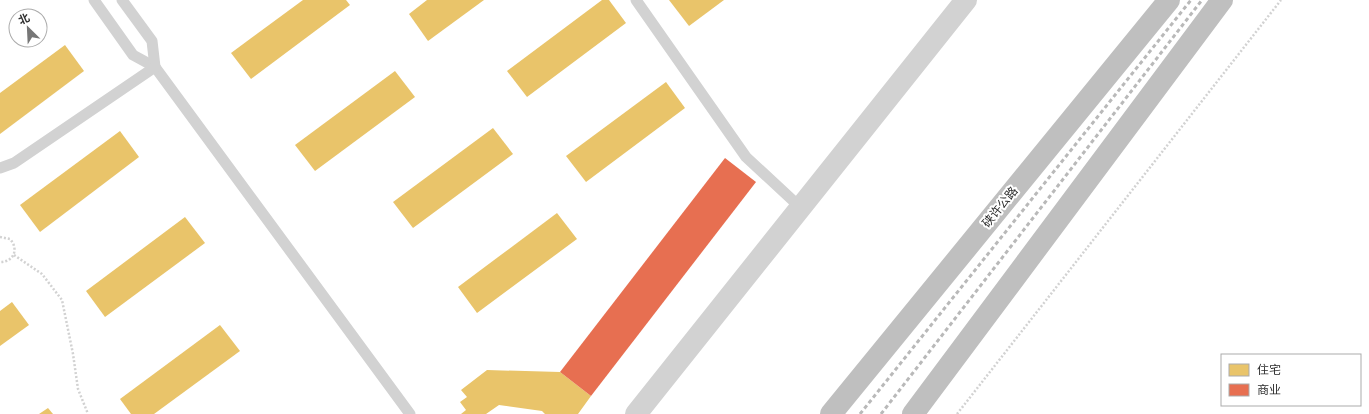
<svg xmlns="http://www.w3.org/2000/svg" width="1369" height="414" viewBox="0 0 1369 414" font-family="'Archivo Narrow','Noto Sans SC',sans-serif">
<style>
.homes{fill:#e9c46a}
.shops{fill:#e76f51}
.lines{fill:none;stroke-linecap:round;stroke-linejoin:round}
.path{stroke:#d2d2d2;stroke-width:2.5;stroke-dasharray:2 2;stroke-linecap:butt}
.lane{stroke:#d2d2d2;stroke-width:11}
.street{stroke:#d2d2d2;stroke-width:22}
.highway{stroke:#bfbfbf;stroke-width:22}
.rail{stroke:#b9b9b9;stroke-width:3;stroke-dasharray:4 3;stroke-linecap:butt}
.labels{text-anchor:middle;stroke-width:4;stroke-linejoin:round;paint-order:stroke}
.street-label{font-size:12px;fill:#2d2d2d;stroke:#fff}
</style>
<rect width="100%" height="100%" fill="#fff"/>
<g class="homes">
<polygon points="303,0 346,0 350,5 251,79 231,53"/>
<polygon points="427,0 484,0 428,41 409,14"/>
<polygon points="602,0 609,0 626,23 527,97 507,71"/>
<polygon points="669,0 724,0 689,26"/>
<polygon points="65,45 84,71 0,134 0,93"/>
<polygon points="395,71 415,97 315,171 295,145"/>
<polygon points="666,82 685,108 586,182 566,156"/>
<polygon points="493,128 513,154 413,228 393,202"/>
<polygon points="120,131 139,157 40,232 20,205"/>
<polygon points="557,213 577,239 477,313 458,287"/>
<polygon points="185,217 205,243 105,317 86,291"/>
<polygon points="12,302 29,325 0,346 0,311"/>
<polygon points="220,325 240,351 154,414 131,414 120,399"/>
<polygon points="487,370 560,372 591,396 578,414 545,414 542,411 499,405 486,414 461,414 466,410 460,402 467,397 461,390"/>
<polygon points="48,408 53,414 39,414"/>
</g>
<polygon class="shops" points="725,158 756,182 591,396 560,372"/>
<g class="lines">
<g class="path">
<path d="M 0,237 L 10,239 C 19,249 14,262 0,262"/>
<polyline points="14,255 42,274 62,300 73,354 78,389 88,414"/>
<polyline points="957,414 1281,0"/>
</g>
<g class="lane">
<polyline points="94,0 133,55 155,67 410,414"/>
<polyline points="122,0 152,41 155,67"/>
<polyline points="636,0 746,157 801,208"/>
<polyline points="0,168 14,163 155,67"/>
</g>
<polyline class="street" points="636,414 966,0"/>
<g class="highway">
<polyline points="831,414 1169,0"/>
<polyline points="913,414 1222,0"/>
</g>
<g class="rail">
<polyline points="860,414 1191,0"/>
<polyline points="881,414 1202,0"/>
</g>
</g>
<g class="labels">
<g class="street-label">
<text transform="translate(1000 207) rotate(-51)" y="4">硖许公路</text>
</g>
</g>
<rect x="1221" y="354" width="140" height="52" fill="#ffffff" stroke="#ababab"/>
<rect x="1229" y="364" width="20" height="12" fill="#e9c46a" stroke="#ababab"/>
<text x="1257" y="374" font-size="12" fill="#2d2d2d">住宅</text>
<rect x="1229" y="384" width="20" height="12" fill="#e76f51" stroke="#ababab"/>
<text x="1257" y="394" font-size="12" fill="#2d2d2d">商业</text>
<g transform="translate(28 28) rotate(336)"><circle r="19" fill="#ffffff" stroke="#ababab"/>
<path d="M0-3L7 15L0 10L-7 15Z" fill="#767676"/>
<text y="-6" font-size="11" font-weight="bold" text-anchor="middle" fill="#2d2d2d">北</text>
</g>
</svg>
